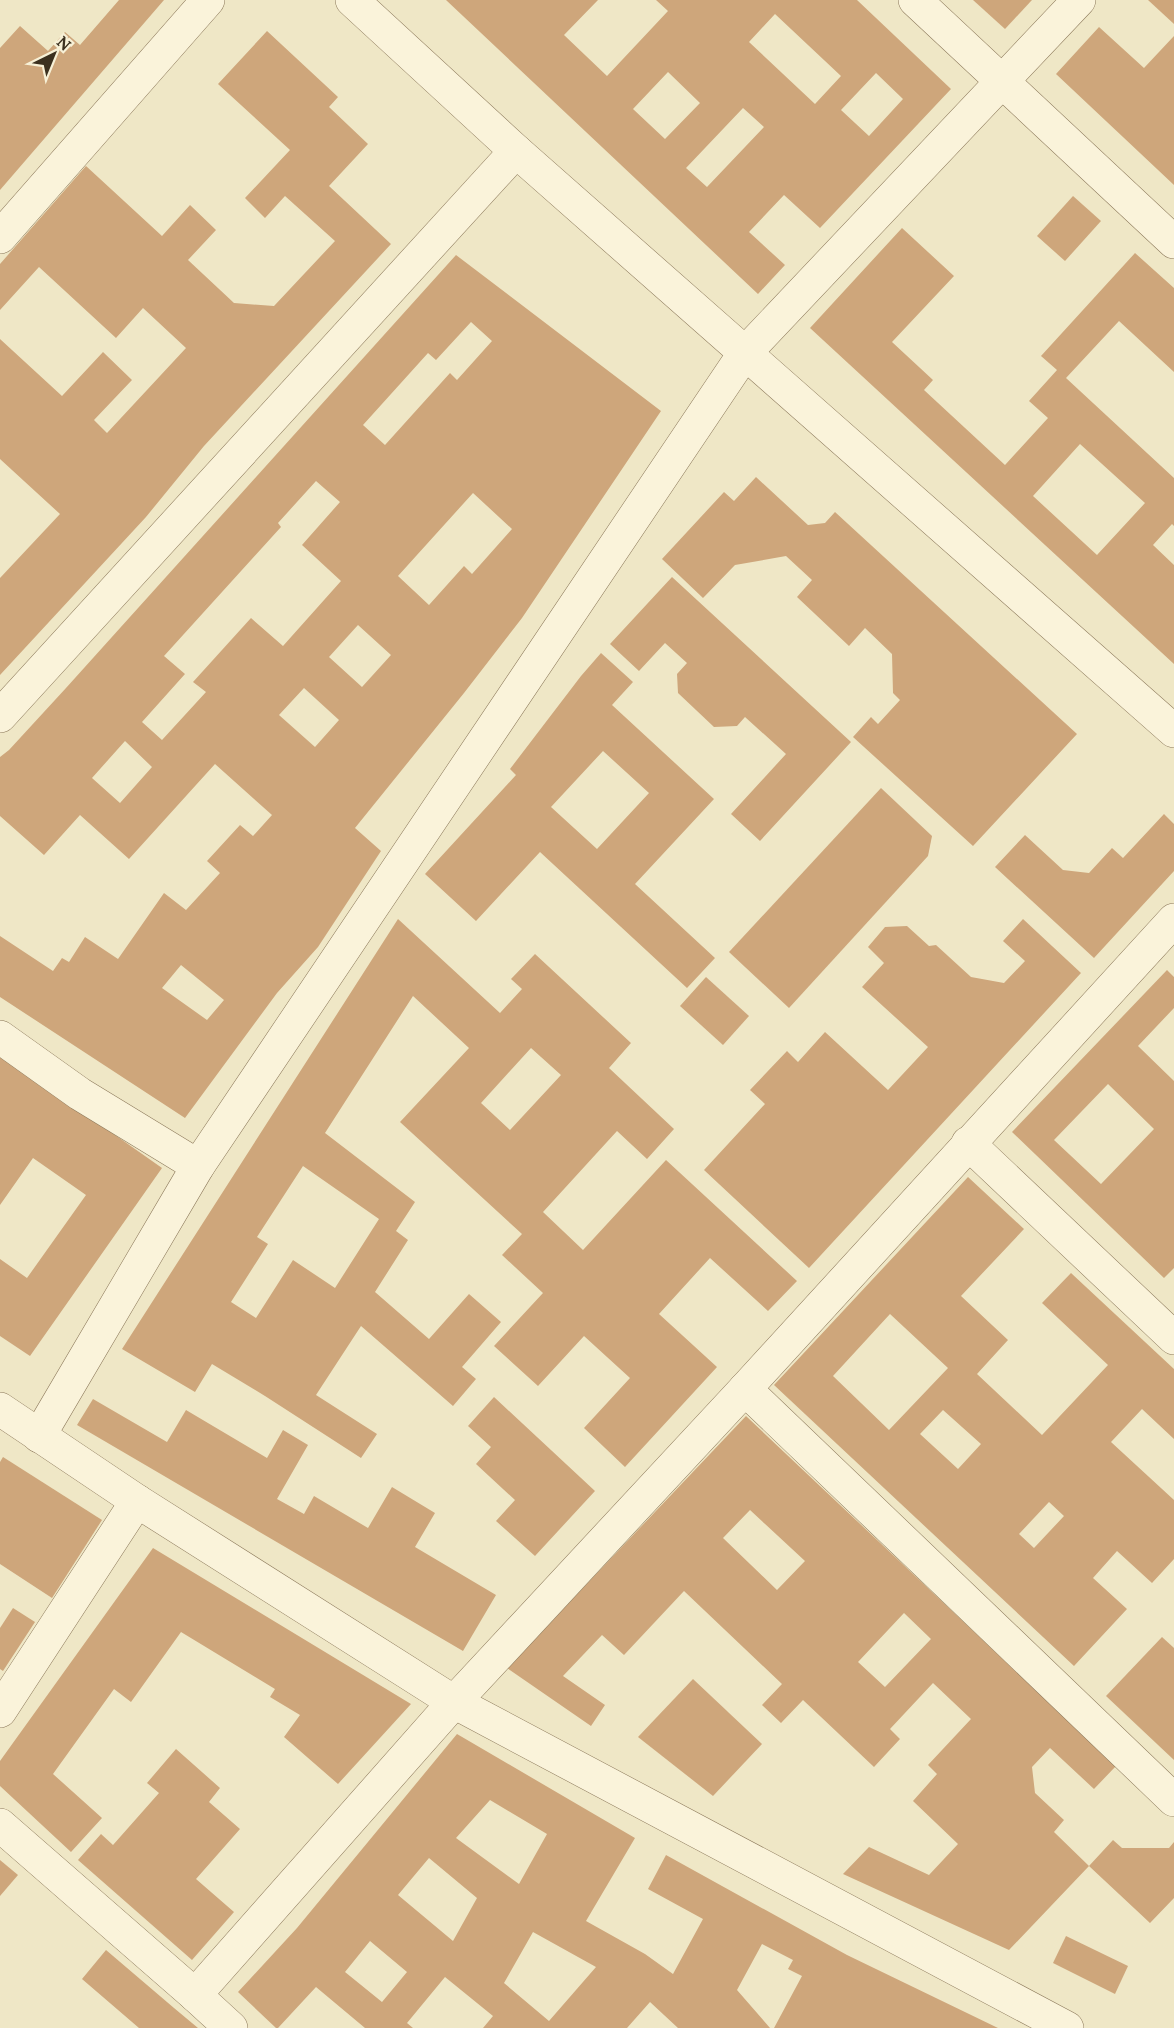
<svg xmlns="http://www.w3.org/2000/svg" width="1174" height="2028" viewBox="0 0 1174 2028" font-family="Lora,serif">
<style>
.building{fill:#cea67b;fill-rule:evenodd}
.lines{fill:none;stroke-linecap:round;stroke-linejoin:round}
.street-casing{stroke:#8c795b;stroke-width:34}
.street{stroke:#faf3da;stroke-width:33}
</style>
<rect width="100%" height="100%" fill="#efe7c6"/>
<g class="building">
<polygon points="119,0 164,0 0,190 0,48 20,26 48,51 65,32 80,45"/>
<path d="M 446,0 L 598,0 L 564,35 L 607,76 L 668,11 L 656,0 L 857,0 L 951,89 L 820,228 L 784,195 L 749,232 L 785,265 L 758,294 ZM 775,14 L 841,76 L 815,104 L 749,42 ZM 668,72 L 700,103 L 665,139 L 633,109 ZM 876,73 L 903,99 L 869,136 L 841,110 ZM 743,108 L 764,127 L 707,187 L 686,168 Z"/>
<polygon points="973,0 1032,0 1005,29"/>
<polygon points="1148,0 1174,0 1174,24"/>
<polygon points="1099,27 1144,68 1174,36 1174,185 1056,74"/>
<polygon points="267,31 338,97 329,107 368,144 329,186 391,244 204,446 146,517 0,675 0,578 60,514 0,459 0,339 62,396 103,352 132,380 94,420 107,433 186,348 143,308 116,338 39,267 0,310 0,264 86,166 162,236 190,205 216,230 188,260 234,303 274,306 335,241 285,196 265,218 245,198 290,150 218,84"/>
<polygon points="1073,196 1101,221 1065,261 1037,236"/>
<path d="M 902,228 L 954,276 L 892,342 L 933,380 L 924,390 L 1005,465 L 1048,418 L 1029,401 L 1057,370 L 1041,356 L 1135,253 L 1174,288 L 1174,372 L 1119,321 L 1066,378 L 1174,478 L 1174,526 L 1172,524 L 1153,545 L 1174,565 L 1174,664 L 810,328 ZM 1080,444 L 1145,503 L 1097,555 L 1033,496 Z"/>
<path d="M 456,255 L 661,411 L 522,618 L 464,693 L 355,828 L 381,851 L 318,947 L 277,993 L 185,1118 L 0,997 L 0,936 L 53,971 L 62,958 L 69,962 L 85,937 L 118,959 L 164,893 L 186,910 L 220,873 L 207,861 L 240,825 L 253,836 L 272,815 L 215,764 L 129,859 L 80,815 L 44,855 L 0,816 L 0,757 L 9,750 L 66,688 ZM 471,322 L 492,341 L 457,380 L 450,373 L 385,445 L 363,425 L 428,353 L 436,360 ZM 316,481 L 340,502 L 302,545 L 341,581 L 283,646 L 251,618 L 193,682 L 206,692 L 162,740 L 142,722 L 185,674 L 164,656 L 281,527 L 278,523 ZM 473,493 L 512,529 L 472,574 L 464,566 L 429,605 L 398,576 ZM 358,625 L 391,655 L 362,687 L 329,657 ZM 304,688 L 339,720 L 315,747 L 279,715 ZM 125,741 L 152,767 L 120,803 L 92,778 ZM 181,965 L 224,1000 L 207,1020 L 162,988 Z"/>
<polygon points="756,477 808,525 825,523 835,512 1077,734 973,846 853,737 871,717 878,724 900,700 893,693 892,654 865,628 849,646 797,597 812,580 786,556 735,565 703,598 662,559 724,492 734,501"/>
<polygon points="672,577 851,742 760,841 731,814 786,754 745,717 737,726 714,727 678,693 677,674 687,663 665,643 639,671 610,644"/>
<path d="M 601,653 L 633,682 L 612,705 L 714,799 L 635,884 L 715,958 L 687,988 L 540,852 L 476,921 L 425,874 L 516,775 L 510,769 L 581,676 ZM 603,751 L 649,793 L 597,849 L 551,807 Z"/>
<polygon points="881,788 932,836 928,856 789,1008 729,952"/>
<polygon points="1164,814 1174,824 1174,871 1094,958 995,867 1025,835 1063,870 1089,873 1112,848 1123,858"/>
<path d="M 398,919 L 500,1013 L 522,989 L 511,979 L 535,954 L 631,1043 L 609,1068 L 674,1129 L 647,1159 L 617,1131 L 543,1212 L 583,1250 L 666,1160 L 797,1281 L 768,1311 L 710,1258 L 659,1314 L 717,1367 L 625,1467 L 584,1428 L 630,1378 L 584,1336 L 538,1386 L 494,1346 L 543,1293 L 502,1255 L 522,1234 L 400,1122 L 469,1048 L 413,996 L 325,1133 L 415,1202 L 396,1231 L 408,1240 L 375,1292 L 429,1339 L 469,1294 L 501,1322 L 462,1367 L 476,1379 L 453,1406 L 361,1326 L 316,1395 L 377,1434 L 361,1458 L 265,1396 L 212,1364 L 195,1392 L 122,1349 ZM 531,1048 L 561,1075 L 510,1130 L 481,1103 ZM 303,1166 L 379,1219 L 335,1288 L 293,1260 L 256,1318 L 231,1302 L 268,1244 L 257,1237 Z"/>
<polygon points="1023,919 1081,973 809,1268 704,1170 765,1104 750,1090 787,1051 798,1062 825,1032 888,1090 928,1047 862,987 884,963 868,947 885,927 907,926 929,946 936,945 971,977 1004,983 1025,961 1003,941"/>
<path d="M 1167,970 L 1174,977 L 1174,1008 L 1138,1046 L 1174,1081 L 1174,1268 L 1164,1278 L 1012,1132 ZM 1108,1084 L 1154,1129 L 1101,1184 L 1054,1140 Z"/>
<polygon points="706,977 749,1016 723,1045 680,1006"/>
<polygon points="0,1054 162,1168 30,1356 0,1336 0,1259 27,1278 86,1195 33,1158 0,1205"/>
<path d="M 968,1177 L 1024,1229 L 961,1296 L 1008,1340 L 977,1374 L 1042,1435 L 1108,1365 L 1042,1303 L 1071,1273 L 1174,1369 L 1174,1439 L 1142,1409 L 1111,1442 L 1174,1500 L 1174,1559 L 1152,1583 L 1117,1551 L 1093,1578 L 1127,1609 L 1074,1666 L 774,1385 ZM 890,1314 L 948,1368 L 889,1430 L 833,1376 ZM 943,1410 L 981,1444 L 958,1469 L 920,1434 ZM 1049,1502 L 1064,1516 L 1034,1548 L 1019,1534 Z"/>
<polygon points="494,1397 595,1491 535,1556 496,1521 515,1500 476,1464 491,1447 468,1426"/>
<polygon points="93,1399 167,1442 186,1410 267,1458 283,1430 308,1445 277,1499 304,1514 314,1496 368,1528 392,1487 435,1513 415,1547 496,1595 463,1651 77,1425"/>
<path d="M 746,1416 L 1116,1766 L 1094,1789 L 1050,1748 L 1032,1767 L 1035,1793 L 1064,1820 L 1054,1832 L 1089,1866 L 1009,1950 L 843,1874 L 869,1847 L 929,1875 L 958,1844 L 913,1801 L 937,1774 L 928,1765 L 971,1719 L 933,1683 L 890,1729 L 900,1739 L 874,1767 L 803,1700 L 781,1723 L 762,1705 L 782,1684 L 684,1591 L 624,1655 L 602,1635 L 563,1676 L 605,1705 L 591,1726 L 507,1668 ZM 750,1510 L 805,1561 L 777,1590 L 723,1538 ZM 904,1613 L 931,1639 L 885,1687 L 858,1662 Z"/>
<polygon points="3,1457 102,1520 52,1598 0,1564 0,1462"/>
<polygon points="153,1548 411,1704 338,1784 284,1737 300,1715 270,1697 275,1689 181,1632 131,1702 114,1689 53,1774 102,1818 71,1852 0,1786 0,1761"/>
<polygon points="13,1608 35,1622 3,1671 0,1669 0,1628"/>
<polygon points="1162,1637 1174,1648 1174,1760 1106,1696"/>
<polygon points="693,1679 762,1744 713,1796 638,1737"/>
<path d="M 457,1734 L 635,1838 L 586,1921 L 645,1954 L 673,1974 L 703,1919 L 648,1889 L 666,1855 L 847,1955 L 998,2028 L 774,2028 L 802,1976 L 788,1969 L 793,1960 L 762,1944 L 737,1990 L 770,2028 L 678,2028 L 650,2002 L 627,2028 L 483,2028 L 493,2016 L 445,1977 L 407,2023 L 413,2028 L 365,2028 L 316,1987 L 278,2028 L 276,2028 L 238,1992 L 297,1928 ZM 490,1800 L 547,1834 L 519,1884 L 456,1838 ZM 429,1858 L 477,1898 L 453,1941 L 398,1895 ZM 533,1932 L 596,1967 L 549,2021 L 504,1983 ZM 370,1941 L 407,1972 L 382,2002 L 345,1972 Z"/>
<polygon points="176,1749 220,1788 209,1802 240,1829 196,1879 234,1912 192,1960 78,1860 101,1834 113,1845 159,1793 147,1783"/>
<polygon points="1113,1840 1122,1848 1169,1848 1174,1842 1174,1898 1150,1923 1089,1866"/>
<polygon points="0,1860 18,1875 0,1896"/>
<polygon points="1066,1936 1128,1966 1115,1994 1053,1963"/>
<polygon points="106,1950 174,2008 198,2028 139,2028 82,1979"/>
</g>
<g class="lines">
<g class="street-casing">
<g id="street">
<polyline points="352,0 516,151 1174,731"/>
<polyline points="915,0 1174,242"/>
<polyline points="0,237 208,0"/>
<polyline points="0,716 516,151"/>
<polyline points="0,1037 80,1094 198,1166"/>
<polyline points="968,1143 1174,1338"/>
<polyline points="745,1389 1174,1800"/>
<polyline points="0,1409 137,1501 454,1702 1067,2028"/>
<polyline points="39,1436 198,1166 744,354 1079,0"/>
<polyline points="0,1711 137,1501"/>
<polyline points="0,1825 195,1995"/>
<polyline points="231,2028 195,1995 454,1702 745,1389 1174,920"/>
</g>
</g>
<use href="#street" class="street"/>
</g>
<g transform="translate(54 54) rotate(43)" stroke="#f7f0d6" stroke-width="4.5" paint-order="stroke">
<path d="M0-4.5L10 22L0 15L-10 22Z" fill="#3b301f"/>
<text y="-9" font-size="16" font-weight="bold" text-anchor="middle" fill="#3b301f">N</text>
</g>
</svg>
